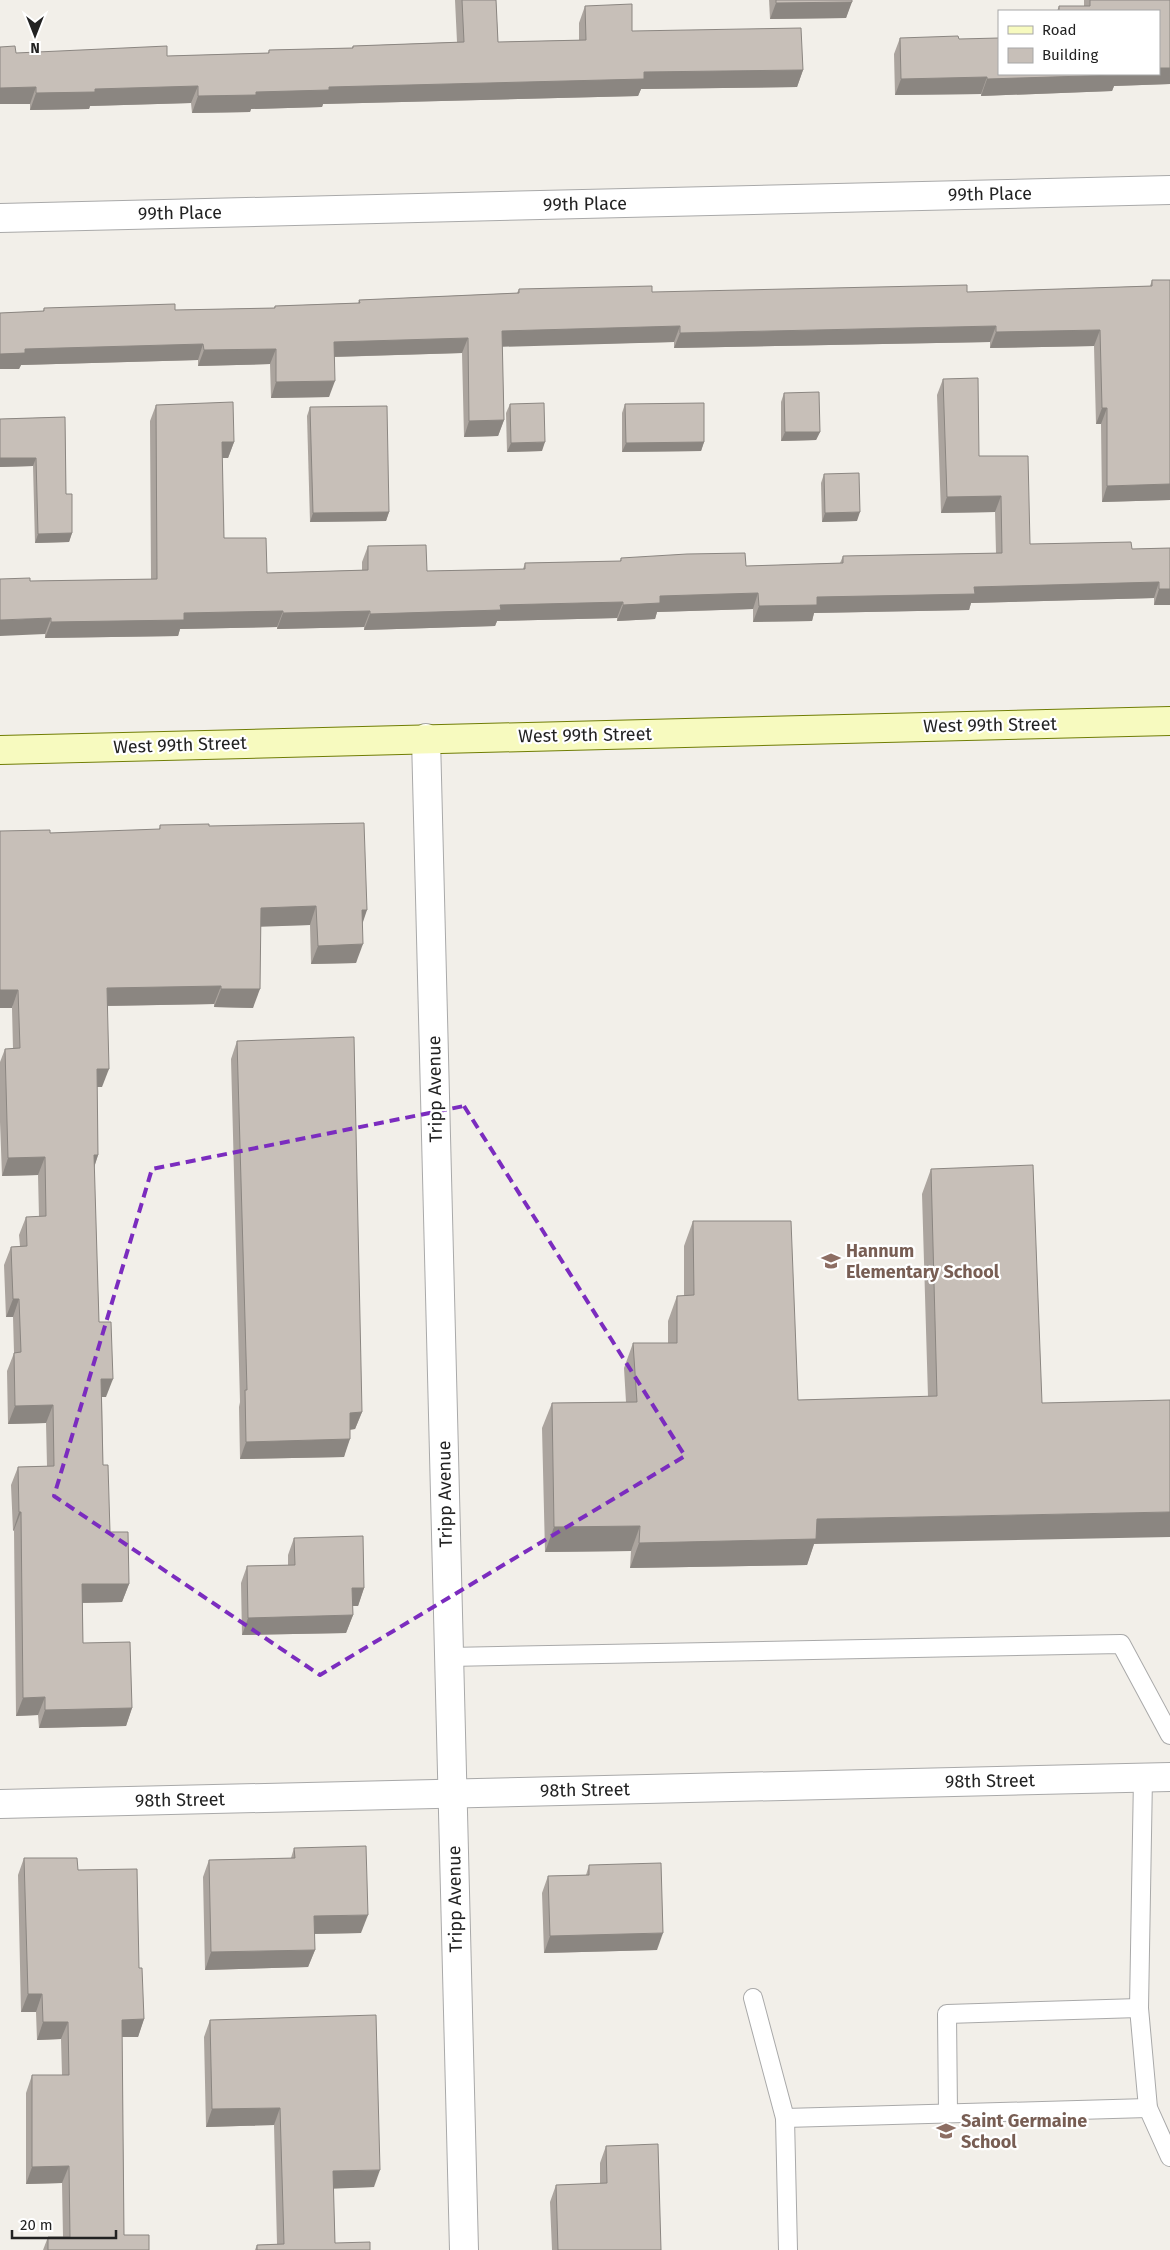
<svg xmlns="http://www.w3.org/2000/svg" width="1170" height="2250" viewBox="0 0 1170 2250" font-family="'Fira Sans',sans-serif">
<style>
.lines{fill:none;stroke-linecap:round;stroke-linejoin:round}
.lane-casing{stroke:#a9a9a9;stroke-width:20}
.street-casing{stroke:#a9a9a9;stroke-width:30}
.secondary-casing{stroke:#707d05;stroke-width:30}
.lane{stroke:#fff;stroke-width:18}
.street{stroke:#fff;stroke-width:28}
.secondary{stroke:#f7fabf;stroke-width:28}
.wall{fill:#aba49e}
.shaded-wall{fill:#8b8681}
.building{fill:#c7bfb8;stroke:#8b8681}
.marked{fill:none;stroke:#7b2cbf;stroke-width:4;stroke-dasharray:10 6;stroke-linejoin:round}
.labels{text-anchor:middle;stroke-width:4.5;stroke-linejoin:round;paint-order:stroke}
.street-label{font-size:18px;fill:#222;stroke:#fff}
.education-label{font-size:18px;font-weight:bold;fill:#785e54;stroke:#fff;text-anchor:start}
</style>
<rect width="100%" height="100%" fill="#f2efe9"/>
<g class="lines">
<g class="lane-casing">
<g id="lane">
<polyline points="449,1657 1121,1644 1170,1735"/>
<polyline points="1143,1777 1139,2008 1148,2108 1170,2157"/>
<polyline points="753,1998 785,2118 788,2250"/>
<polyline points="948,2113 947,2014 1139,2008"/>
<polyline points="785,2118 1148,2108"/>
</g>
</g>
<g class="street-casing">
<g id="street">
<polyline points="0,218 1170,190"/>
<polyline points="426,738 464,2250"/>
<polyline points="0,1804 1170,1777"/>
</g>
</g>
<g class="secondary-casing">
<polyline id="secondary" points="0,750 1170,721"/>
</g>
<use href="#lane" class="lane"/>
<use href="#street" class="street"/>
<use href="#secondary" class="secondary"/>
</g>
<g class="wall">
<polygon points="455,0 496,0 498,42 579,40 579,23 585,6 632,31 803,70 797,87 641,89 638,96 323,104 322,107 251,109 250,112 192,113 191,103 90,106 89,109 30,110 30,104 0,104 0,47 16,53 167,56 268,53 269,50 352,48 353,46 457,42"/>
<polygon points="769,0 852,0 846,18 770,19"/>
<polygon points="1084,0 1170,0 1170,84 1114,86 1112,91 981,96 981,94 895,95 894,54 900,38 959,39 999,74 1159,11 1057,11 1059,6 1084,6"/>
<polygon points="1152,280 1170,500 1102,502 1101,424 1096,424 1094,346 990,348 990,342 674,348 674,342 502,346 504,420 498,436 464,437 462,353 334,357 329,397 271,398 270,364 198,366 198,360 21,365 19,369 0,369 0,313 43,311 44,308 175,310 274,308 275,306 358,303 359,300 517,293 519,289 652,292 967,292 1150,286"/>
<polygon points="943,379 979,456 1030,544 1132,549 1170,548 1170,605 1154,605 1154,598 971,603 969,610 814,613 812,621 753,622 753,609 657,612 655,619 617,621 617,618 497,621 495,626 364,630 364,627 277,629 277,627 180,629 178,636 45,638 45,634 30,581 151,579 150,421 156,405 234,442 228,458 222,458 224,538 267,573 362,570 362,562 368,546 427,571 523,569 525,563 620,561 621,558 746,566 840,563 843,556 996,553 995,512 941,513 937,395"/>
<polygon points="784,393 820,432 816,440 781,441 781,402"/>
<polygon points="510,404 542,451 507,452 506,413"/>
<polygon points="625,404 704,442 701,451 622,452 622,413"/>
<polygon points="310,407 389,512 386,521 310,522 307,416"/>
<polygon points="65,417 66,494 72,533 69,542 35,543 33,466 0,467 0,419"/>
<polygon points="824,474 857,521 822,522 821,483"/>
<polygon points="160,825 209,826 362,924 356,963 311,964 310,925 261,926 253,1008 214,1007 214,1004 107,1006 102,1087 97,1087 98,1155 94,1167 99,1322 106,1397 102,1397 103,1465 110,1532 129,1584 122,1602 83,1603 83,1643 132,1708 126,1726 39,1728 38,1715 16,1716 14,1530 13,1531 11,1485 18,1467 47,1466 46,1423 8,1424 7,1371 14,1353 13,1317 6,1317 4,1265 11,1247 20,1246 19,1235 26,1217 39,1217 38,1175 2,1176 0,1122 0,1062 5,1049 13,1049 12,1008 50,833 159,830"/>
<polygon points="237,1041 362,1412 355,1429 350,1430 344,1457 240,1459 239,1407 240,1402 231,1059"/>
<polygon points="931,1169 1042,1403 814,1544 807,1565 630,1568 631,1551 545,1552 542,1428 552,1403 626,1402 624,1368 633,1343 668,1343 668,1321 677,1296 684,1296 684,1246 693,1221 798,1400 928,1397 922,1194"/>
<polygon points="294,1538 364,1588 358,1606 352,1606 353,1615 346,1633 242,1635 241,1583 247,1566 288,1565 288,1555"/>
<polygon points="294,1848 361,1933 314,1934 315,1950 308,1967 205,1970 203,1877 209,1860 291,1858"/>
<polygon points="24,1858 78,1870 139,1968 144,2019 138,2037 122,2037 124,2235 149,2250 43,2250 48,2237 63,2237 62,2183 26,2184 26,2093 32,2075 62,2075 61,2039 37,2040 36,2012 21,2012 18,1875"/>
<polygon points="589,1865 657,1950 544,1953 542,1893 548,1876 586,1875"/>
<polygon points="210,2020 374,2187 333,2188 335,2243 370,2250 255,2250 257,2245 277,2244 274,2125 206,2127 204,2037"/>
<polygon points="606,2146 661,2250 552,2250 550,2202 556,2185 600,2184 600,2163"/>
</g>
<g class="shaded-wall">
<polygon points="852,2 846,18 770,19 776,3"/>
<polygon points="1159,68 1170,68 1170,84 1114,86 1112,91 981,96 987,79 1116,74 1159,74"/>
<polygon points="803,70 797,87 641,89 638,96 323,104 322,107 251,109 250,112 192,113 198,96 256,92 329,87 644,72"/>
<polygon points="987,77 981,94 895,95 901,79"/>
<polygon points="198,86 191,103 90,106 89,109 30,110 36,93 95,89"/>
<polygon points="36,87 30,104 0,104 0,88"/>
<polygon points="680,326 674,342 496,347 502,331"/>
<polygon points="996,326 990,342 674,348 680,333"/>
<polygon points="1100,330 1094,346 990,348 996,332"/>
<polygon points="468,338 462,353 328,357 334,342"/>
<polygon points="203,344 198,360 21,365 19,369 0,369 0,354 25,349"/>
<polygon points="276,349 270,364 198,366 204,350"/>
<polygon points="335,381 329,397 271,398 276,382"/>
<polygon points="1102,408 1107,408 1101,424 1096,424"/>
<polygon points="504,420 498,436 464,437 469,421"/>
<polygon points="785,432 820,432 816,440 781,441"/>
<polygon points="222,442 234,442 228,458 216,458"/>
<polygon points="545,442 542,451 507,452 511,443"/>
<polygon points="704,442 701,451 622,452 626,443"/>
<polygon points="0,458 36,458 33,466 0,467"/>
<polygon points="1170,484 1170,500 1102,502 1107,486"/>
<polygon points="1001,496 995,512 941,513 947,497"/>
<polygon points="389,512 386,521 310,522 313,513"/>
<polygon points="860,512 857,521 822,522 825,513"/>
<polygon points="72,533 69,542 35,543 38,534"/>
<polygon points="1159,582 1154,598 971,603 969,610 814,613 812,621 753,622 759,606 817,597 974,587"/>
<polygon points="1159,589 1170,589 1170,605 1154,605"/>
<polygon points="758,593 753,609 657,612 655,619 617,621 623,605 660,596"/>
<polygon points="623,602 617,618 497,621 495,626 364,630 370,614 500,605"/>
<polygon points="283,611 277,627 180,629 178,636 45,638 51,622 184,613"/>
<polygon points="370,611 364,627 277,629 283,613"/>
<polygon points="51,618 45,634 0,636 0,620"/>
<polygon points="316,906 310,925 254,927 261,908"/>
<polygon points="362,910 367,910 361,928"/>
<polygon points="363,944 356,963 311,964 318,946"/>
<polygon points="221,986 214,1004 100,1006 107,988"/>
<polygon points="221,989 260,989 253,1008 214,1007"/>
<polygon points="0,990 18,990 12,1008 0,1008"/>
<polygon points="97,1069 109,1069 102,1087 90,1087"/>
<polygon points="94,1155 98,1155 92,1174"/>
<polygon points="45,1157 38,1175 2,1176 8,1158"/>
<polygon points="13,1299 19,1299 13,1317 6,1317"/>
<polygon points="101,1379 113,1379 106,1397 95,1397"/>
<polygon points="53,1405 46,1423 8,1424 15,1406"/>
<polygon points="362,1412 355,1429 343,1430 350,1413"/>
<polygon points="350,1439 344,1457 240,1459 246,1442"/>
<polygon points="19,1512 21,1512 14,1530 13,1531"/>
<polygon points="1170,1512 1170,1537 814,1544 807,1565 630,1568 639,1543 817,1519"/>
<polygon points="640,1526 631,1551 545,1552 554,1527"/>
<polygon points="82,1584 129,1584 122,1602 76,1603"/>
<polygon points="352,1588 364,1588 358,1606 346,1606"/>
<polygon points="353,1615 346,1633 242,1635 248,1618"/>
<polygon points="45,1697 38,1715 16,1716 23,1698"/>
<polygon points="132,1708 126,1726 39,1728 45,1710"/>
<polygon points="368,1915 361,1933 308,1934 314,1916"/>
<polygon points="663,1933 657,1950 544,1953 550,1936"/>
<polygon points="315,1950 308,1967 205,1970 211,1952"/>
<polygon points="28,1994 42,1994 36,2012 21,2012"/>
<polygon points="144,2019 138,2037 115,2037 122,2020"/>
<polygon points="43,2022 68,2022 61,2039 37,2040"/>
<polygon points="280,2108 274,2125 206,2127 212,2109"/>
<polygon points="69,2166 62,2183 26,2184 32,2167"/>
<polygon points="380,2170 374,2187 326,2189 333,2171"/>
</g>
<g class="building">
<polygon points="462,0 496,0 498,42 586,40 585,6 632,4 632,31 801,28 803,70 644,72 644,79 329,87 329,90 256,92 256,95 198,96 198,86 95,89 95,92 36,93 36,87 0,88 0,47 15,46 16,53 167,46 167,56 269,53 269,50 353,48 353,46 464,42"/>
<polygon points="776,0 852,0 852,2 776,3"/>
<polygon points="1090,0 1170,0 1170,68 1159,68 1159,11 1059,11 1059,6 1090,6"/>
<polygon points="958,36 959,39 999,38 999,74 1118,74 1118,75 987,79 987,77 901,79 900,38"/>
<polygon points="1152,280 1170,280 1170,484 1107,486 1107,408 1102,408 1100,330 996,332 996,326 680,333 680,326 502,331 504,420 469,421 468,338 334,342 335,381 276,382 276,349 204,350 203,344 25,349 25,353 0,354 0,313 44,311 44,308 175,304 175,310 275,308 275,306 360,303 359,300 519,293 519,289 652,286 652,292 967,285 967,292 1152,286"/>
<polygon points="978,378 979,456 1028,456 1030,544 1131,542 1132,549 1170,548 1170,589 1159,589 1159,582 974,587 975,594 817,597 817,605 759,606 758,593 660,596 660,603 623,605 623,602 500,605 501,610 370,614 370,611 283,613 283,611 184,613 184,620 51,622 51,618 0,620 0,579 30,578 30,581 157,579 156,405 233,402 234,442 222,442 224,538 266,538 267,573 368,570 368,546 426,545 427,571 525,569 525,563 621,561 621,558 687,554 745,553 746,566 843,563 843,556 1002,553 1001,496 947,497 943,379"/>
<polygon points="819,392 820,432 785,432 784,393"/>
<polygon points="544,403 545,442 511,443 510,404"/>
<polygon points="704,403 704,442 626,443 625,404"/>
<polygon points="387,406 389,512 313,513 310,407"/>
<polygon points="65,417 66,494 72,494 72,533 38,534 36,458 0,458 0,419"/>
<polygon points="859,473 860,512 825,513 824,474"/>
<polygon points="364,823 367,910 362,910 363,944 318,946 316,906 261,908 260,989 221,989 221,986 107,988 109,1069 97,1069 98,1155 94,1155 99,1322 111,1322 113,1379 101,1379 103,1465 108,1465 110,1532 128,1532 129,1584 82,1584 83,1643 130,1642 132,1708 45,1710 45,1697 23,1698 21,1512 19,1512 18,1467 54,1466 53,1405 15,1406 14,1353 21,1352 19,1299 13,1299 11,1247 27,1246 26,1217 46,1216 45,1157 8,1158 5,1049 20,1048 18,990 0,990 0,831 50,830 50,833 160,829 160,825 209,824 209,826"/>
<polygon points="354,1037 362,1412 350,1413 350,1439 246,1442 245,1390 247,1390 237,1041"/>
<polygon points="1033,1165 1042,1403 1170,1400 1170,1512 817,1519 816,1539 639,1543 640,1526 554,1527 552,1403 637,1402 633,1343 677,1343 677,1296 694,1295 693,1221 791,1221 798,1400 937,1396 931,1169"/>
<polygon points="363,1536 364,1588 352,1588 353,1615 248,1618 247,1566 295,1565 294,1538"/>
<polygon points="366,1846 368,1915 314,1916 315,1950 211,1952 209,1860 295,1858 294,1848"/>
<polygon points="24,1858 77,1858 78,1870 137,1869 139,1968 142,1968 144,2019 122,2020 124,2235 149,2235 149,2250 48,2250 48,2237 70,2237 69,2166 32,2167 32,2075 69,2075 68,2022 43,2022 42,1994 28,1994"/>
<polygon points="661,1863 663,1933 550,1936 548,1876 589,1875 589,1865"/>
<polygon points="376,2015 380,2170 333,2171 335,2243 370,2242 370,2250 257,2250 257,2245 284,2244 280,2108 212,2109 210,2020"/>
<polygon points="658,2144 661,2250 558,2250 556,2185 607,2183 606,2146"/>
</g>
<path class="marked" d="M 464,1106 L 685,1456 L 320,1675 L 54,1496 L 152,1169 Z"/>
<defs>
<g id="school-bare" transform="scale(1.5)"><path d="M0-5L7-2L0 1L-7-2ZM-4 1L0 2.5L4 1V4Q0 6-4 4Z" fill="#8d6e63" stroke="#fff" stroke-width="2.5" paint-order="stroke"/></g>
</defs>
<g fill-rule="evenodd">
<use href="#school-bare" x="831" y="1261"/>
<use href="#school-bare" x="946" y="2131"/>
</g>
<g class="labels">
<g class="street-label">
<text transform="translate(990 194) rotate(-1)" y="6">99th Place</text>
<text transform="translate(585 204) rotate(-1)" y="6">99th Place</text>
<text transform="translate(180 213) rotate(-1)" y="6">99th Place</text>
<text transform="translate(990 725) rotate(-1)" y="6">West 99th Street</text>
<text transform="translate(585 735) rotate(-1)" y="6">West 99th Street</text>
<text transform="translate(180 745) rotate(-2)" y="6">West 99th Street</text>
<text transform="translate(435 1089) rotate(-91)" y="6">Tripp Avenue</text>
<text transform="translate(445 1494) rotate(-91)" y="6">Tripp Avenue</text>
<text transform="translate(990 1781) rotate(-1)" y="6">98th Street</text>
<text transform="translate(585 1790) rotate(-1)" y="6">98th Street</text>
<text transform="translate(180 1800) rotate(-1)" y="6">98th Street</text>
<text transform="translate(455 1899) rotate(-91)" y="6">Tripp Avenue</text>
</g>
<g class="education-label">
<text x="846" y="1257">Hannum<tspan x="846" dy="21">Elementary School</tspan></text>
<text x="961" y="2127">Saint Germaine<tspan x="961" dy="21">School</tspan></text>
</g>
</g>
<rect x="998" y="10" width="162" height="65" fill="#ffffff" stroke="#a7a7a7"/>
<rect x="1008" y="26" width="25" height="8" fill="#f7fabf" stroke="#a7a7a7"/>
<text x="1042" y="35" font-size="15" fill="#222222">Road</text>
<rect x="1008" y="48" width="25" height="15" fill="#c7bfb8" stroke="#a7a7a7"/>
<text x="1042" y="60" font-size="15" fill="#222222">Building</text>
<g transform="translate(35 35) rotate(180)" stroke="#ffffff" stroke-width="4" paint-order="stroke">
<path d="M0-4L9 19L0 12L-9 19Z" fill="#222222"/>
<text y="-8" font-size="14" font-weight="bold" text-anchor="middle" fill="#222222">N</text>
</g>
<path d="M12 2230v8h104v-8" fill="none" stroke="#222222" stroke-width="2.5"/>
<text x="20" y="2230" font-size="15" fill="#222222" stroke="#ffffff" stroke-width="4" paint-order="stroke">20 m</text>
</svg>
